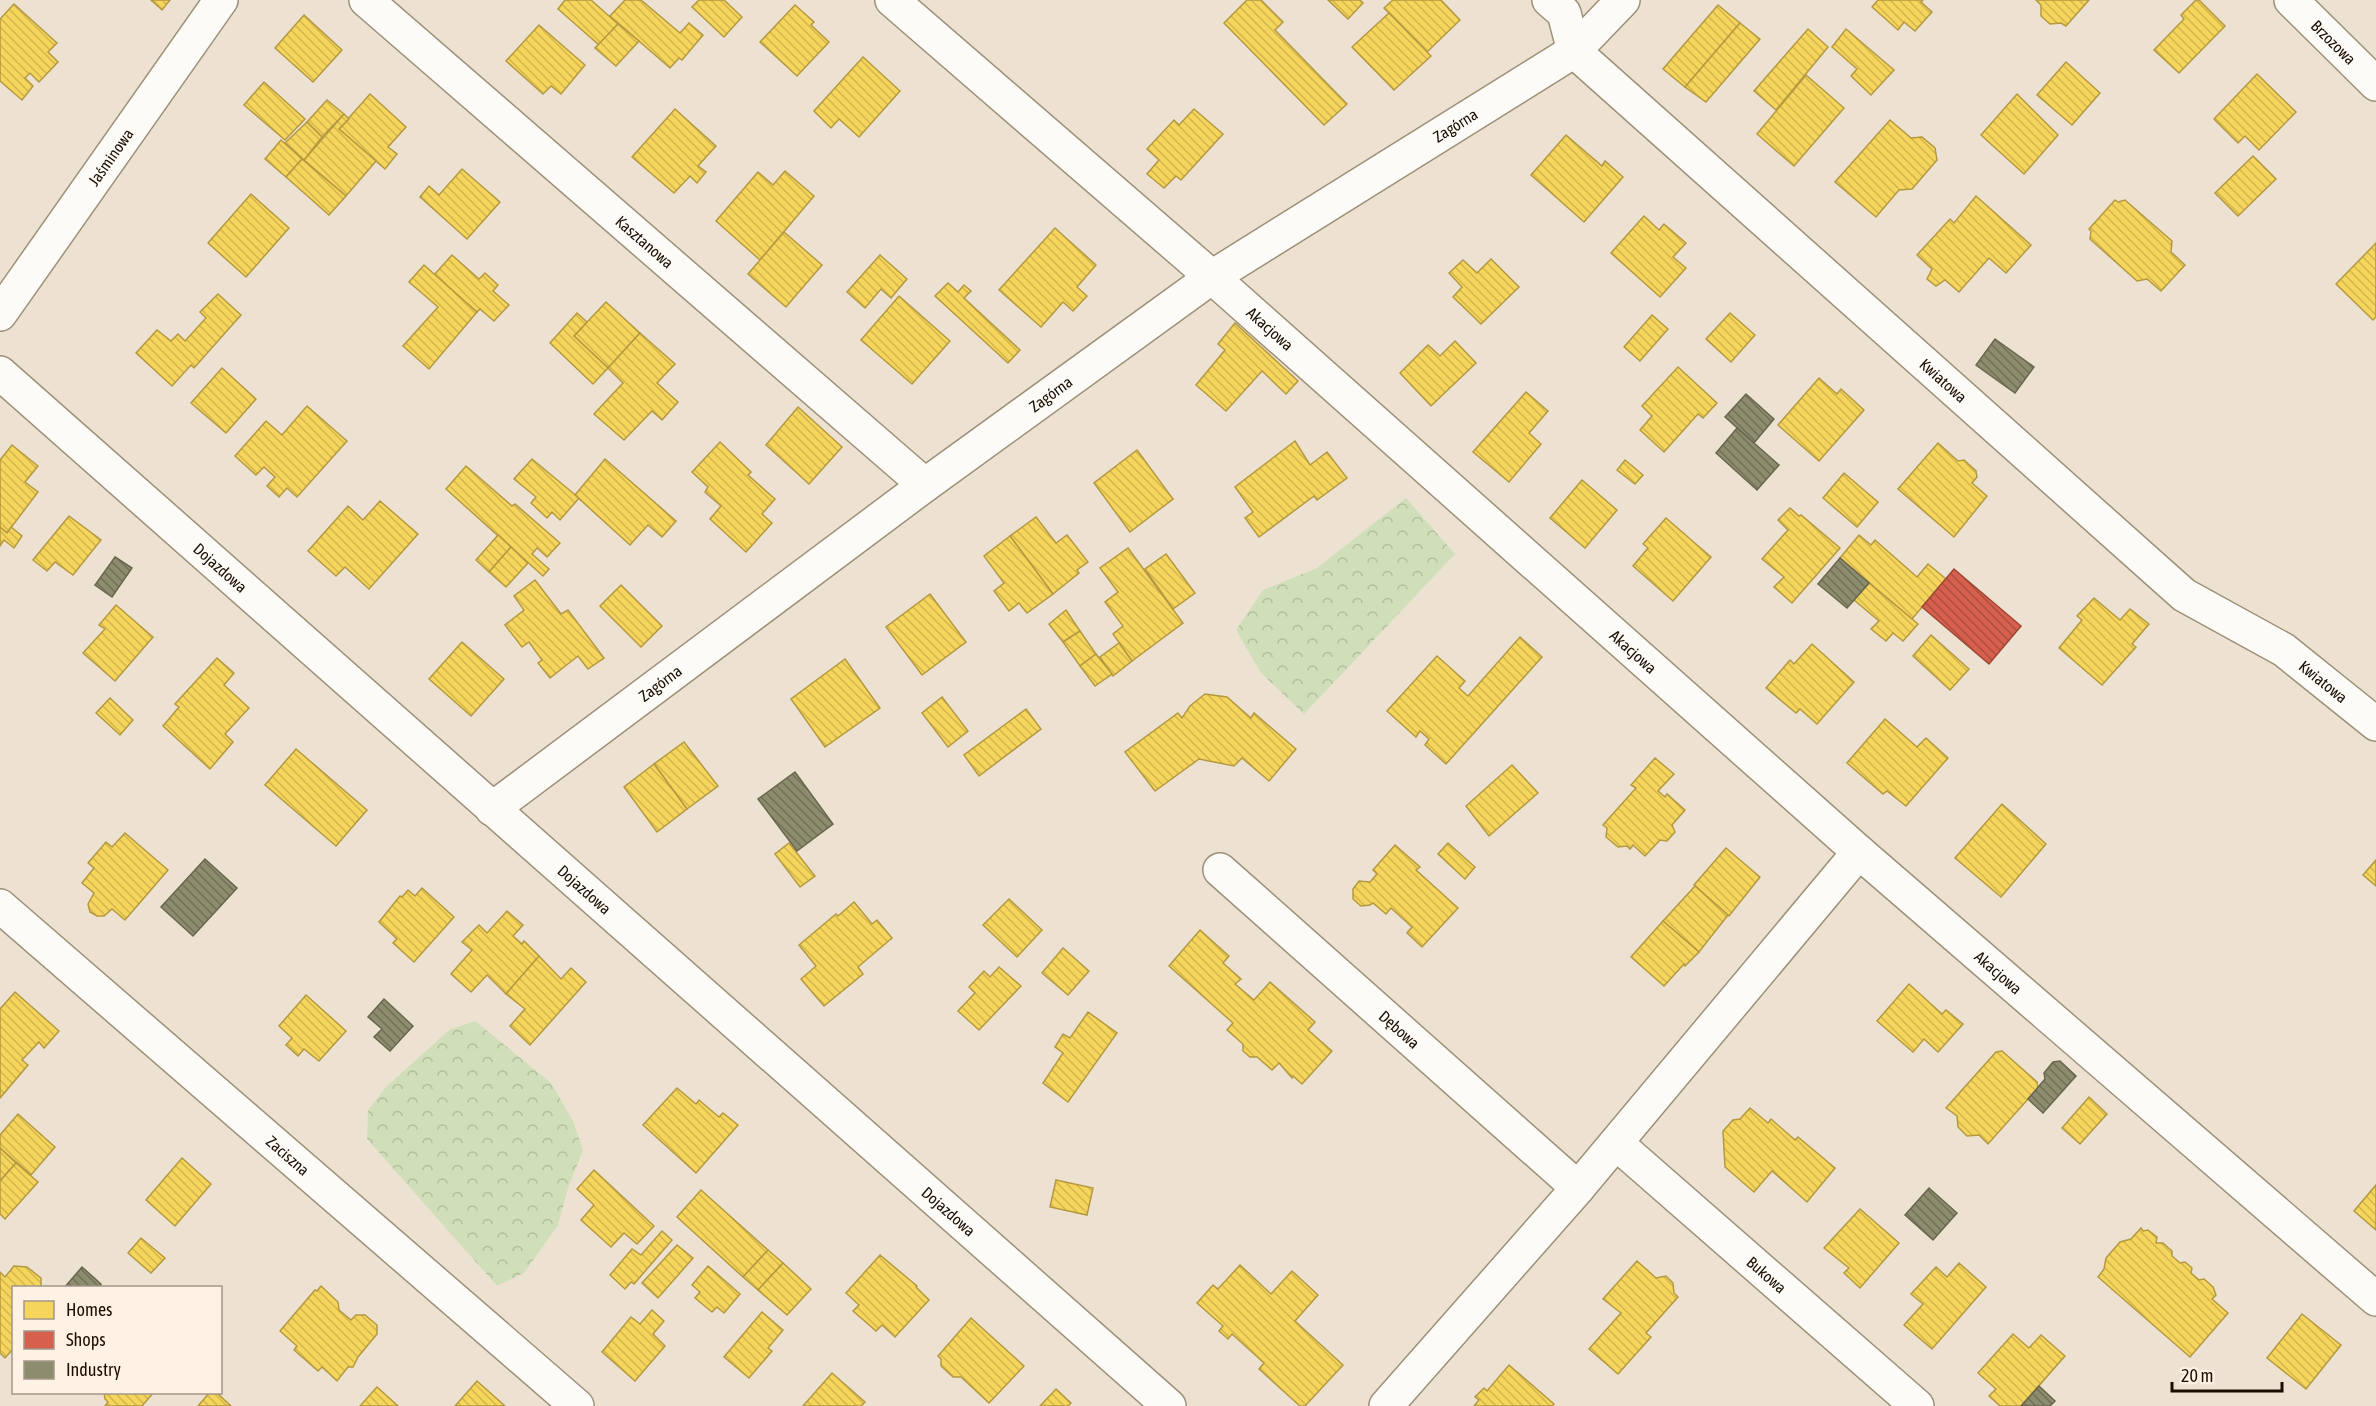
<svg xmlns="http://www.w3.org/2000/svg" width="2376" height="1406" viewBox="0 0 2376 1406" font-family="'Asap Condensed',sans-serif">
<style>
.forest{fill:url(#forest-crowns)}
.homes{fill:url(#homes-back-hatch);stroke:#b49940;stroke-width:1.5}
.shops{fill:url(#shops-back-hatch);stroke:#9e4736;stroke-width:1.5}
.industry{fill:url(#industry-back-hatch);stroke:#6a664d;stroke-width:1.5}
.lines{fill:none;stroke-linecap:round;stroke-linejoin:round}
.minor-casing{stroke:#9d9077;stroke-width:36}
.minor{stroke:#fcfbf8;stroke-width:33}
.labels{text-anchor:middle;stroke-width:6;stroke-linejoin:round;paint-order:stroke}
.street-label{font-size:16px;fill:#1b0d00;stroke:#fdf2e4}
</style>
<defs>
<pattern id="forest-crowns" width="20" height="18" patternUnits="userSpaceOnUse" patternTransform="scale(1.5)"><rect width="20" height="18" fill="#d0dfb9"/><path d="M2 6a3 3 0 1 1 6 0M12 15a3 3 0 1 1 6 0" fill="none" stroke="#b2be9d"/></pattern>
<pattern id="homes-back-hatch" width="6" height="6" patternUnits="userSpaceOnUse" patternTransform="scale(1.5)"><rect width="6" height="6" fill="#f6d55c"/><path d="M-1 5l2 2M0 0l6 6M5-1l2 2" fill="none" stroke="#d2b64e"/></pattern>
<pattern id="shops-back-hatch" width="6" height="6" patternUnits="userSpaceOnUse" patternTransform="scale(1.5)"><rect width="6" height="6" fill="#d6604d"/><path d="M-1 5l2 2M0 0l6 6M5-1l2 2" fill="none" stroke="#ad4e3e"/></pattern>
<pattern id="industry-back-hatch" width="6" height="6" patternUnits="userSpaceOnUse" patternTransform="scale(1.5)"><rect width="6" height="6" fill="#8c8c6e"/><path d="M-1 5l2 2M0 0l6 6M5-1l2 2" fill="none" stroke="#727158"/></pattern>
</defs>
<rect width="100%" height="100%" fill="#ede2d2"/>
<g class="forest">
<polygon points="1406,498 1455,554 1304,714 1261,673 1236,630 1263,590 1317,568"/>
<polygon points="475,1021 551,1083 573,1121 583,1150 568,1188 558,1225 524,1273 497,1286 367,1139 368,1110 386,1087 449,1030"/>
</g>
<g class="homes">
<polygon points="151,0 170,0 162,10"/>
<polygon points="565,0 591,0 618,24 599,45 558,9"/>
<polygon points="625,0 641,0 680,33 689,23 703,35 682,60 679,58 670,68 610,16"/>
<polygon points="699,0 724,0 742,17 724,37 692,7"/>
<polygon points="1247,0 1261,0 1283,22 1275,30 1347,104 1324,125 1224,23"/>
<polygon points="1328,0 1360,0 1363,3 1348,19"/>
<polygon points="1393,0 1441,0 1460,20 1427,52 1384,8"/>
<polygon points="1878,0 1923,0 1921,2 1932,12 1915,31 1904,22 1898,30 1872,7"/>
<polygon points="2036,0 2089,0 2066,26 2061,23 2050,24 2041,16 2041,5"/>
<polygon points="2196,0 2199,0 2225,26 2179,73 2154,50 2184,19 2181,15"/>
<polygon points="14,4 57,43 48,52 58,62 39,82 30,73 25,78 33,86 22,100 0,81 0,19"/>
<polygon points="795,5 814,22 811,25 829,42 797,76 760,42"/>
<polygon points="1718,5 1740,23 1685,87 1663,69"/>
<polygon points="1389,13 1431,56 1394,90 1352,47"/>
<polygon points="304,15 342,50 313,82 275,48"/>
<polygon points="1740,23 1760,39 1706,102 1685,87"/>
<polygon points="618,24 639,41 616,66 595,48"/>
<polygon points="539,25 585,65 561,94 551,86 543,94 506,61"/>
<polygon points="1808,29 1828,47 1776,110 1754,91"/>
<polygon points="1846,29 1894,70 1871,95 1851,76 1857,69 1832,47"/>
<polygon points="863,57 900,91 859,137 839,119 831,128 814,111"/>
<polygon points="2066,62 2100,93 2072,125 2037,95"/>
<polygon points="2257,74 2296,112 2259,150 2245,136 2238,143 2214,119"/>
<polygon points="1806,75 1844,108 1794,166 1757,134"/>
<polygon points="264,82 305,119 285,140 244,105"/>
<polygon points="370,94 406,127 388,147 397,154 385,169 339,129"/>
<polygon points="2017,94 2058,135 2024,174 1981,135"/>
<polygon points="327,100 344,114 322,137 307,122"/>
<polygon points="675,109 716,146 698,166 706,172 697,183 690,176 674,193 632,157"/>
<polygon points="1194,109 1223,134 1181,180 1176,176 1164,188 1147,174 1159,160 1147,149 1174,120 1179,125"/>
<polygon points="344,114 349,119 339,129 376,161 346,196 304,160"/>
<polygon points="1890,120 1911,138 1922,137 1935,148 1937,160 1912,189 1899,190 1876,217 1835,182"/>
<polygon points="307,122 322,137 304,160 285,143"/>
<polygon points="1566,135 1602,166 1605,161 1623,177 1584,222 1531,175"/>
<polygon points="281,140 302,159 286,177 265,159"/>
<polygon points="2253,156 2276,179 2238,216 2215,193"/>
<polygon points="302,159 346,196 329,215 286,177"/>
<polygon points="462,169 500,202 467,239 420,197 429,186 439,195"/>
<polygon points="785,171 814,196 760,260 716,221 758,172 773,185"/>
<polygon points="251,194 289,228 246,277 208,243"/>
<polygon points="1976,196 2031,245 2006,273 1989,258 1959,292 1945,280 1936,286 1927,279 1932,269 1917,255 1950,219 1954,223"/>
<polygon points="2115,200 2118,202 2125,200 2172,241 2171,252 2185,265 2161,291 2147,279 2137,281 2090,239 2091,231 2089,229"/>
<polygon points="1644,216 1659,230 1664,224 1686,243 1673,257 1686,268 1660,297 1611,253"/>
<polygon points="1055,228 1096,265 1077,287 1087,296 1073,311 1063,302 1041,327 999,290"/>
<polygon points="784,232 822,265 786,307 748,274"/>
<polygon points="2376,243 2376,317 2373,320 2336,284"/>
<polygon points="452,255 479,279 485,273 498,285 493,291 509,305 494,321 480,309 477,312 434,275"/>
<polygon points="880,255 907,279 891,298 881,289 865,308 847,292"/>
<polygon points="1491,259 1519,287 1481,324 1453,297 1462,287 1449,273 1463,260 1477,273"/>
<polygon points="424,265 477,312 429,369 403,346 438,307 409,282"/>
<polygon points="948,283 958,292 964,285 971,291 964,298 1020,350 1008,363 935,296"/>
<polygon points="218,294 241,315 194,368 191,365 172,386 136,353 157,330 171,341 178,334 185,341 206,318 200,312"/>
<polygon points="899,296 950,341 912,384 861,340"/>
<polygon points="606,302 640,333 608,368 574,336"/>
<polygon points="577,313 587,322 574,336 608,368 593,384 550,343"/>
<polygon points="1730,313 1755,335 1731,362 1706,339"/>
<polygon points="1652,315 1668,329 1640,361 1624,347"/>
<polygon points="1235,323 1298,381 1286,394 1262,371 1226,411 1196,385 1225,350 1218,344"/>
<polygon points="640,333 675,364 657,383 678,402 662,420 652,411 624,440 594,414 623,383 608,368"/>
<polygon points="1455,341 1476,363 1431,406 1400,373 1428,345 1440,356"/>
<polygon points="1678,367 1717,403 1703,418 1698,414 1664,452 1640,430 1652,416 1642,406"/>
<polygon points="222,368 256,399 226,433 191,403"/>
<polygon points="1819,378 1837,394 1841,389 1864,410 1819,461 1778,425"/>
<polygon points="1526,392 1548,411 1529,433 1541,444 1509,482 1473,452"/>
<polygon points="307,406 347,441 297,497 287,488 279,497 267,486 275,477 264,467 256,475 235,456 266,421 282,435"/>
<polygon points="798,407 842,447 809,484 766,445"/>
<polygon points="1295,441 1310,465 1327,452 1347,478 1317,500 1314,496 1259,537 1245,518 1253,512 1235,487"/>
<polygon points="720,442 751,472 748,475 775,499 762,514 772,523 746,552 710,519 721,506 705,492 708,487 692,472"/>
<polygon points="1938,443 1958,461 1964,460 1976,471 1977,477 1972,483 1987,496 1954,537 1898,489"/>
<polygon points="12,445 38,466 25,482 38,492 7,533 0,527 0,460"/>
<polygon points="1137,450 1173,499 1130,532 1094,483"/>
<polygon points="532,459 579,498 560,520 552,512 547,518 531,503 536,497 514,479"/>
<polygon points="605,459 676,521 662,537 648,525 630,545 575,495"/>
<polygon points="1625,460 1643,475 1635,484 1617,470"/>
<polygon points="466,466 512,506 515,504 560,543 547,557 537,548 532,554 549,569 543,576 446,489"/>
<polygon points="1844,473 1878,502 1857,527 1823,498"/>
<polygon points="1582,480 1617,510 1585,548 1550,518"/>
<polygon points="380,501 418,534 369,589 345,567 336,576 308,551 348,506 363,520"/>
<polygon points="1790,508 1799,516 1801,515 1840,548 1792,603 1774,587 1784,577 1762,559 1788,530 1778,520"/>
<polygon points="69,516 101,540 73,575 55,562 47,571 33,560"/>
<polygon points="1036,517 1056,543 1067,535 1088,562 1077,570 1079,573 1053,594 1010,536"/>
<polygon points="1666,518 1711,557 1673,601 1633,566 1648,548 1643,544"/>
<polygon points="0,527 7,533 11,527 22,536 14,548 4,540 0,546"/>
<polygon points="498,535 511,547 489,572 476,560"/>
<polygon points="1859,535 1871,545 1875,540 1917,577 1928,564 1946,579 1912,619 1840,558"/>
<polygon points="1010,536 1053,594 1027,613 1019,603 1009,611 994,591 1004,583 984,556"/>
<polygon points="511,547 528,563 506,587 489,572"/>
<polygon points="1128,548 1183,623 1132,661 1113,634 1123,626 1105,602 1118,592 1100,568"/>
<polygon points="1166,554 1195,593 1173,609 1145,569"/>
<polygon points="535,580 561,614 568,610 604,658 588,669 578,656 550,678 538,663 542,660 529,642 522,647 505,625 524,610 514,596"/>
<polygon points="1869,583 1918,624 1903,641 1893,633 1886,641 1871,629 1879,621 1854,600"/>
<polygon points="621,585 662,626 641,647 600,606"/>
<polygon points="930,594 966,642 922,675 886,627"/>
<polygon points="2094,598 2120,620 2130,609 2149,624 2132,644 2136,647 2102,685 2059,648 2082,620 2077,616"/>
<polygon points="116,605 153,637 115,681 83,653 105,629 99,625"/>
<polygon points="1066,610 1080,631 1063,642 1049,624"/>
<polygon points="1080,631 1096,654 1080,666 1063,642"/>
<polygon points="1931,635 1969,669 1950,690 1913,656"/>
<polygon points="1520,637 1542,657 1446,764 1425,745 1429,739 1420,731 1416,737 1387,711 1437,656 1465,681 1459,688 1468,696"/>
<polygon points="462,642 504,679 471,716 429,679"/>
<polygon points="1119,643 1132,661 1113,676 1100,657"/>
<polygon points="1812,644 1854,682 1817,724 1800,709 1796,713 1766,688 1790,660 1794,664"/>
<polygon points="1096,654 1112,674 1095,686 1080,666"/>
<polygon points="217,658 234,673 224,685 249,708 225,734 233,742 210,769 163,726 179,707 175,704"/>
<polygon points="845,659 880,708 825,747 791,699"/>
<polygon points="1205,694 1227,697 1251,718 1254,713 1296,749 1269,781 1242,758 1234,766 1199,759 1155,791 1125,752 1178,713 1182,718 1190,706"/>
<polygon points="942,697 968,731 948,747 922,713"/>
<polygon points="110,698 133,720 120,735 96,713"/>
<polygon points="1026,709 1041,729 979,776 964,755"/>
<polygon points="1885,719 1917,747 1926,738 1948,758 1906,806 1887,791 1883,794 1847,763"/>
<polygon points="684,742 718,786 687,809 654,764"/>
<polygon points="296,749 367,810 336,846 265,785"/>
<polygon points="1655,758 1674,774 1658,791 1665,797 1667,794 1685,810 1672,825 1675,832 1667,841 1660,840 1645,856 1633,845 1630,849 1627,846 1618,847 1606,837 1607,828 1603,825 1636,788 1631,785"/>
<polygon points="654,764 687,809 657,832 624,787"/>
<polygon points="1512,765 1538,793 1489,836 1466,806"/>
<polygon points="2002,804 2046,844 2001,897 1955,858"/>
<polygon points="125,833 168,870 125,920 112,909 104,916 97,916 90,912 88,904 94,893 82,883 94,868 88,863 106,842 112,847"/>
<polygon points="789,843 815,876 800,887 775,854"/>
<polygon points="1448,843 1475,867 1465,879 1438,854"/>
<polygon points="1395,845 1420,867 1416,870 1458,908 1422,947 1407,933 1412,927 1391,908 1386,914 1373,903 1370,905 1361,906 1353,899 1353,889 1359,881 1370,882 1377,874 1373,870"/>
<polygon points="1726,848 1760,877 1729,916 1694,885"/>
<polygon points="2376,860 2376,886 2363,875"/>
<polygon points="1695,886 1728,915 1699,952 1663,921"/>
<polygon points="422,888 454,917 414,962 393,943 397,939 379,922 400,896 402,897 408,890 415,896"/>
<polygon points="1009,899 1042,930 1017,957 983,925"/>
<polygon points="854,902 872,924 877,920 892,938 858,967 863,974 824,1006 801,979 816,966 799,945 836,914 838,916"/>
<polygon points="507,911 523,925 513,936 522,944 524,941 539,956 506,994 487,975 471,992 451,974 472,950 462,942 479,925 487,933"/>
<polygon points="1663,921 1699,952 1685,966 1684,964 1664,986 1631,957"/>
<polygon points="1200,930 1229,956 1223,963 1241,979 1235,984 1254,1000 1270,982 1315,1022 1308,1030 1332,1051 1302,1084 1293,1076 1292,1078 1279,1063 1272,1070 1257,1057 1250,1057 1243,1051 1243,1044 1227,1030 1233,1023 1169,966"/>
<polygon points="1063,948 1089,971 1068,995 1042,973"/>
<polygon points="539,956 561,979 571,968 586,982 530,1045 510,1026 525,1009 506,994"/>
<polygon points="999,967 1021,986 979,1030 958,1011 975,993 969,987 984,971 990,977"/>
<polygon points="1909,984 1942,1014 1946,1010 1963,1024 1938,1052 1924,1039 1913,1052 1877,1021"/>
<polygon points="15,992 59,1031 44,1048 39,1042 22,1060 28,1065 0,1098 0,1009"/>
<polygon points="306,995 346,1031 319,1061 304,1049 298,1056 286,1045 292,1038 279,1026"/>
<polygon points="1088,1012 1117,1033 1068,1102 1043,1083 1063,1053 1055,1047 1063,1034 1070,1038"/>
<polygon points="2002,1051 2037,1082 2038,1088 1988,1144 1979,1135 1967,1136 1958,1127 1957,1116 1946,1108 1996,1052"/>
<polygon points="677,1088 696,1104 699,1100 719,1117 723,1113 738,1125 696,1173 643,1125"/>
<polygon points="2089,1097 2107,1114 2080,1144 2062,1128"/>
<polygon points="1750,1108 1768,1123 1771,1119 1795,1140 1798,1137 1835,1168 1807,1202 1772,1171 1754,1192 1725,1167 1723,1131 1733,1120 1740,1119"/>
<polygon points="18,1114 55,1147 31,1175 0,1148 0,1135"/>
<polygon points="0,1148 16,1163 0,1181"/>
<polygon points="182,1158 211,1184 175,1226 146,1200"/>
<polygon points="16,1163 38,1182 5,1219 0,1214 0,1181"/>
<polygon points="594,1170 654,1226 637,1244 624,1233 611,1247 581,1220 594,1205 577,1189"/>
<polygon points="1056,1180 1093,1188 1087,1215 1050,1207"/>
<polygon points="2376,1185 2376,1230 2354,1211"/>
<polygon points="701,1190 768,1250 743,1277 677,1217"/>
<polygon points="1860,1209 1899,1243 1860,1288 1844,1273 1849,1268 1824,1248"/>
<polygon points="2141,1228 2143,1231 2148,1230 2157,1237 2156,1243 2163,1243 2172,1251 2172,1256 2180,1263 2185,1262 2192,1268 2191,1273 2199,1280 2204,1279 2213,1287 2216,1295 2212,1299 2228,1313 2190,1357 2098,1277 2104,1269 2106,1258 2120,1242 2131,1239"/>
<polygon points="662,1231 672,1240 634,1284 631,1282 625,1289 610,1275 632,1249 641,1255"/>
<polygon points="141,1238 165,1258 151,1273 128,1253"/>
<polygon points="677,1245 693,1258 658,1298 642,1283"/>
<polygon points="768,1250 783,1263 758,1290 743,1277"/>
<polygon points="880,1255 917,1286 916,1287 929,1300 895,1337 882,1325 876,1331 853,1311 859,1305 846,1293"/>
<polygon points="1637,1261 1656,1278 1666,1276 1673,1283 1674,1293 1678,1297 1646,1333 1651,1337 1618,1374 1589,1349 1621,1313 1603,1299"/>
<polygon points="783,1263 811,1289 787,1315 758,1290"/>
<polygon points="1959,1263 1986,1287 1932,1349 1904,1325 1923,1304 1911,1294 1936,1267 1947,1277"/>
<polygon points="1240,1265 1271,1294 1292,1271 1318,1295 1295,1321 1343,1365 1305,1406 1300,1406 1259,1369 1264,1363 1232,1334 1228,1339 1219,1331 1223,1326 1197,1303 1213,1285 1218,1289"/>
<polygon points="14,1266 27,1267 41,1278 41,1288 14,1288 14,1348 5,1358 0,1353 0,1272 5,1277"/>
<polygon points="708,1266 740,1294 724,1313 717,1307 712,1312 695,1298 700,1292 692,1285"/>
<polygon points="321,1286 338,1302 339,1310 351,1320 356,1315 365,1315 377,1325 377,1334 358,1357 353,1367 348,1367 337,1381 322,1367 318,1371 294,1350 297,1346 280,1331 315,1290 317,1291"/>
<polygon points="652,1310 664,1321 653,1334 665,1346 635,1381 602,1352 631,1317 640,1324"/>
<polygon points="762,1312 783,1330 768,1348 772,1351 749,1378 724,1357"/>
<polygon points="2302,1314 2341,1345 2306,1389 2267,1358"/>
<polygon points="971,1318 1024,1366 989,1403 961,1377 953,1377 941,1366 941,1359 938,1356"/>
<polygon points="2013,1334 2029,1348 2041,1335 2065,1356 2021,1406 2000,1406 1989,1396 1996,1389 1978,1373"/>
<polygon points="1509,1365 1554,1404 1552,1406 1474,1406 1479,1400 1475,1397 1484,1388 1487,1391"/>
<polygon points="832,1373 865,1402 861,1406 803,1406"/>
<polygon points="477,1381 505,1406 455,1406"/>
<polygon points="377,1387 398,1406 360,1406"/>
<polygon points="1056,1389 1071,1403 1068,1406 1040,1406"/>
<polygon points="104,1392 154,1392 142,1406 105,1406 108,1402 105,1399"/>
<polygon points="210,1392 216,1392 231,1406 198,1406"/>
</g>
<polygon class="shops" points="1954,569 2021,626 1989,664 1922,607"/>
<g class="industry">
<polygon points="1995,339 2034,367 2015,393 1976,365"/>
<polygon points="1746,394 1774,419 1754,443 1725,417"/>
<polygon points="1737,428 1779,465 1757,490 1716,453"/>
<polygon points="115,557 132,568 112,597 95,585"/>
<polygon points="1840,558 1869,583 1847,608 1818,584"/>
<polygon points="795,772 833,824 797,851 758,799"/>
<polygon points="205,859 237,888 193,936 161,907"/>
<polygon points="384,999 413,1026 390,1051 374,1037 382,1029 368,1017"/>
<polygon points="2060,1061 2076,1076 2043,1113 2028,1099 2045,1079 2044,1073 2053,1062"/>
<polygon points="1929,1188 1957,1213 1933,1240 1905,1215"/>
<polygon points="82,1267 101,1284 98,1288 64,1288"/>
<polygon points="2039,1386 2055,1401 2050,1406 2021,1406"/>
</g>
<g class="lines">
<g class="minor-casing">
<g id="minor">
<path id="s1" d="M 366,0 L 925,485"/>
<path id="s2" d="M 892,0 L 1212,277 L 1859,852 L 2376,1299"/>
<path id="s3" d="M 1549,0 L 1564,13 L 1574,51 L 2184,595 L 2284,650 L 2376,724"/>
<path id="s4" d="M 2291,0 L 2376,84"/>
<path id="s5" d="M 0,314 L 221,0"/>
<path id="s6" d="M 0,373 L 1169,1406"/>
<path id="s7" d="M 492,809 L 925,485 L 1212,277 L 1574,51 L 1623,0"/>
<path id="s8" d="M 1220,870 L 1578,1188"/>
<path id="s9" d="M 0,906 L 577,1406"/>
<path id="s10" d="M 1616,1143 L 1917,1406"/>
<polyline points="1386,1406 1578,1188 1859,852"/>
</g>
</g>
<use href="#minor" class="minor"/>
</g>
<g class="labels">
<g class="street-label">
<text dy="6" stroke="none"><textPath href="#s4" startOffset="60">Brzozowa</textPath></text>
<text dy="6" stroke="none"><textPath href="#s7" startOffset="1182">Zagórna</textPath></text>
<text dy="6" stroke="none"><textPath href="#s5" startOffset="192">Jaśminowa</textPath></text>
<text dy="6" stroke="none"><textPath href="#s1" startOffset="369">Kasztanowa</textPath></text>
<text dy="6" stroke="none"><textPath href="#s2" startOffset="501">Akacjowa</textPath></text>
<text dy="6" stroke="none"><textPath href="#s3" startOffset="554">Kwiatowa</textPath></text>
<text dy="6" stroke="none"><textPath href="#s7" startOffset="696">Zagórna</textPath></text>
<text dy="6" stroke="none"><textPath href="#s6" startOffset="294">Dojazdowa</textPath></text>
<text dy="6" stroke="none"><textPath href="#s2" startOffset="987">Akacjowa</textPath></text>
<text dy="6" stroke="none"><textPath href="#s3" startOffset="1041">Kwiatowa</textPath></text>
<text dy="6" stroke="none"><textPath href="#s7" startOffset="210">Zagórna</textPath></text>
<text dy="6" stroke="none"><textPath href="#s6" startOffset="780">Dojazdowa</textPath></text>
<text dy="6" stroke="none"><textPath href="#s2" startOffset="1473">Akacjowa</textPath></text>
<text dy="6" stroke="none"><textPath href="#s8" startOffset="240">Dębowa</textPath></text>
<text dy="6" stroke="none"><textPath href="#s9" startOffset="381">Zaciszna</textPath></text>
<text dy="6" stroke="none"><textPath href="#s6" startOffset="1266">Dojazdowa</textPath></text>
<text dy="6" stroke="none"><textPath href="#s10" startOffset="200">Bukowa</textPath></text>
</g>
</g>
<rect x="12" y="1286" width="210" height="108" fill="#fdf2e4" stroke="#a39689" stroke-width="1.5"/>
<rect x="24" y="1301" width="30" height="18" fill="#f6d55c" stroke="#a39689" stroke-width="1.5"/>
<text x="66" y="1316" font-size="18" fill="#1b0d00">Homes</text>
<rect x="24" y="1331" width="30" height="18" fill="#d6604d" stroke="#a39689" stroke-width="1.5"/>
<text x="66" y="1346" font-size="18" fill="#1b0d00">Shops</text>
<rect x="24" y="1361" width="30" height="18" fill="#8c8c6e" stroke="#a39689" stroke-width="1.5"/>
<text x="66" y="1376" font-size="18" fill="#1b0d00">Industry</text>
<path d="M2172 1382v9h110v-9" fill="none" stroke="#1b0d00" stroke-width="3"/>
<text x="2181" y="1382" font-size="18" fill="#1b0d00" stroke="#fdf2e4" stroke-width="4.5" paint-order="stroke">20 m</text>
</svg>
